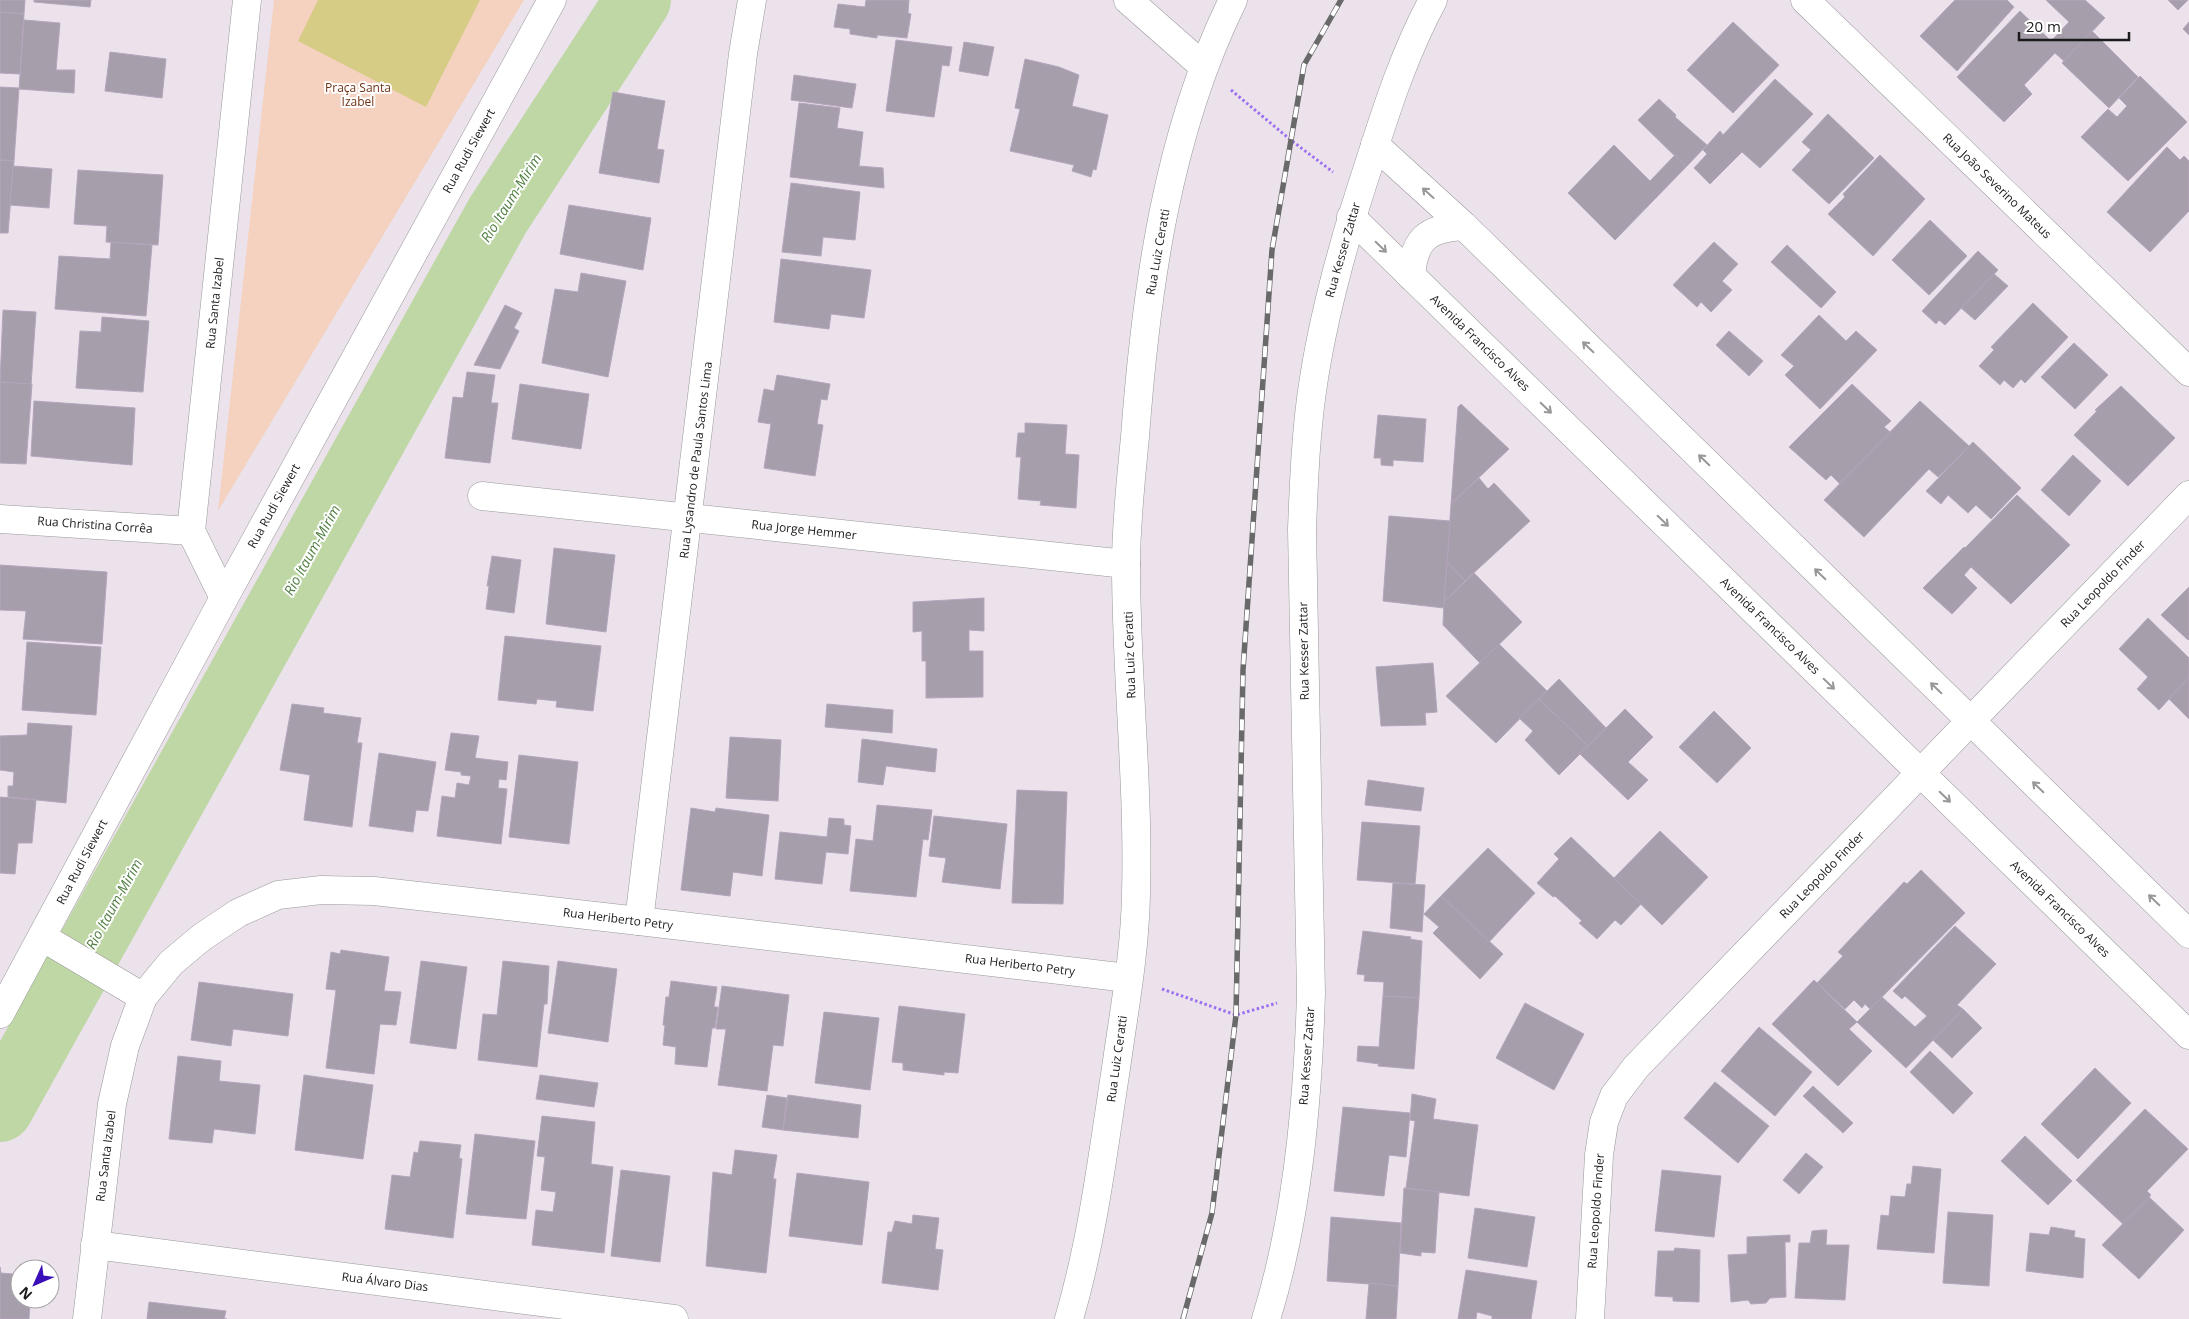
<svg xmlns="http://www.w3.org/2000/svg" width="2189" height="1319" viewBox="0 0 2189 1319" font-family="'Open Sans',sans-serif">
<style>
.park{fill:#f5d2c0}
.pitch{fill:#d6cc85}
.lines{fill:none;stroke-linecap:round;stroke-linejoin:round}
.river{stroke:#bfd7a5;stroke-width:66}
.building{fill:#a69eaa;stroke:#b5a5bd}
.minor-casing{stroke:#989898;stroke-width:29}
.tertiary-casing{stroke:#989898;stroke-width:29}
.path{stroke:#9d70ef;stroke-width:3;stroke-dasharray:2.5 2.5;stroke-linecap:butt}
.minor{stroke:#fff;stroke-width:28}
.tertiary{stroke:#fff;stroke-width:28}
.rail-casing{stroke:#696969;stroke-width:5.5}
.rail{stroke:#fff;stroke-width:4;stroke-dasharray:11;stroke-linecap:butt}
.oneway{stroke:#989898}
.labels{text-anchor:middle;stroke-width:4;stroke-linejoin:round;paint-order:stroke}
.park-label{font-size:12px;fill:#703213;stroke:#fff}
.street-label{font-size:12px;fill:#1b1b1b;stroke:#fff}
.water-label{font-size:14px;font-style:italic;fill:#4f7e40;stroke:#fff}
</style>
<rect width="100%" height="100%" fill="#ebe2ec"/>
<polygon class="park" points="274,0 524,0 218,511"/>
<polygon class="pitch" points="318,0 480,0 426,107 298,41"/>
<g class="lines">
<polyline class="river" points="0,1109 498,215 638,0"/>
</g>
<g class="building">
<polygon points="0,0 25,0 24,14 0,12"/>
<polygon points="34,0 91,0 90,7 34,2"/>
<polygon points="866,0 909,0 908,13 911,14 907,38 877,35 877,38 850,34 850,29 834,27 838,4 865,7"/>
<polygon points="1955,0 2007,0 2014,7 1957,71 1920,36"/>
<polygon points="2046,0 2085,0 2105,18 2064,61 2055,53 2024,85 2032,94 2004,122 1957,77 2020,11 2051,41 2069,22"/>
<polygon points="2168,0 2188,0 2178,10"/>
<polygon points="0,12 24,14 20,74 0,73"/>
<polygon points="24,20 60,23 56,70 75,70 74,93 19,89"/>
<polygon points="1733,22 1779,65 1733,113 1687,70"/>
<polygon points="2189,22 2189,35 2183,29"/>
<polygon points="2092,31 2138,77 2109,108 2062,63"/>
<polygon points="896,40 952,47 949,66 942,65 934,117 886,111"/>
<polygon points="964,42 994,47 988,76 959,71"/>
<polygon points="110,52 166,59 162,98 105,91"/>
<polygon points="1025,59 1059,67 1079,75 1072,106 1108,115 1096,170 1093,169 1091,177 1072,171 1074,165 1010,151 1020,109 1015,108"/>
<polygon points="794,75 856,84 852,108 791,100"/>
<polygon points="2140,76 2187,122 2128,181 2081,137 2108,109 2117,117 2127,106 2119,98"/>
<polygon points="1775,79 1813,114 1760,168 1742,152 1710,184 1694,168 1707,154 1703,150 1720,131 1723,135"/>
<polygon points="0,87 19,88 14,161 0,160"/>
<polygon points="613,92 665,101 657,149 664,150 659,183 599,173"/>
<polygon points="1659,99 1676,115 1675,117 1707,145 1686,167 1638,120"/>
<polygon points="799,103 840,108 837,128 863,132 859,166 883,168 884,188 790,177"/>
<polygon points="1828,114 1874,158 1829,204 1792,170 1811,150 1802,142"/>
<polygon points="1614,145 1650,181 1675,155 1686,167 1615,240 1568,193"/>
<polygon points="2167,147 2180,160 2184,156 2189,161 2189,211 2150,252 2107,212"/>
<polygon points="1880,155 1925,199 1873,256 1828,214 1845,197 1843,194"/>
<polygon points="0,160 14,161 8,233 0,233"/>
<polygon points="13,166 52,169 49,208 10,205"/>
<polygon points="78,170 163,175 158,245 106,242 107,226 74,224"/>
<polygon points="791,183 860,192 855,240 823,237 821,256 782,252"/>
<polygon points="569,205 651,218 643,270 560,254"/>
<polygon points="1930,220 1967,256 1929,295 1892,260"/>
<polygon points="111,242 152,245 146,316 55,309 59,256 110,259"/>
<polygon points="1714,242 1738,264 1722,281 1732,290 1711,312 1701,302 1697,307 1673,285"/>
<polygon points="1787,245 1836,292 1821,308 1771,262"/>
<polygon points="1978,251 1998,270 1945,325 1939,320 1936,324 1922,311"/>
<polygon points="781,259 871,270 864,318 831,314 829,329 774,322"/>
<polygon points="581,273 626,281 608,377 542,363 555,289 578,292"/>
<polygon points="1994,274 2008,286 1975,320 1961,308"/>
<polygon points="2033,303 2068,337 2025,383 2021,379 2013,388 2004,380 2000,385 1979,366 1994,350 1991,347"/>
<polygon points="505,305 522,313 514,328 519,331 500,369 474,365"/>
<polygon points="3,310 36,312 31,385 0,382"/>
<polygon points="1819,315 1846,341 1856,331 1877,350 1820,409 1785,375 1794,366 1781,355"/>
<polygon points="102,317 149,321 143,392 76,388 80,331 101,332"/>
<polygon points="1729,331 1763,361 1749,376 1716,345"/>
<polygon points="2074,343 2108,375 2075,409 2041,377"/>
<polygon points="467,372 495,375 491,403 498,403 490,463 445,458 453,397 463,398"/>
<polygon points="777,375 830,384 827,400 821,399 817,424 823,425 815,476 764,468 771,424 758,422 764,389 774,391"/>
<polygon points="0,382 32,384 26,464 0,463"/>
<polygon points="520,384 589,394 581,449 512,439"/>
<polygon points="1852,384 1891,421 1884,427 1890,432 1840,484 1831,475 1826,480 1789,447"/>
<polygon points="2121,386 2175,438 2128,486 2074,435 2097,411 2095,410"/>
<polygon points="34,401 135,408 132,465 31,456"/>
<polygon points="1920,401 1969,446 1938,477 1929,469 1864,537 1824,500"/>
<polygon points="1461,404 1509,449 1451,504 1458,407"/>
<polygon points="1378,415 1426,419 1423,462 1393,460 1393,466 1381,465 1381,458 1374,458"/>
<polygon points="1025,423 1067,425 1065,454 1079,455 1076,508 1040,505 1041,501 1018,499 1021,457 1016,457 1018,433 1025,433"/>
<polygon points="1973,442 2021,488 1991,519 1976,505 1968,513 1948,495 1941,504 1926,491"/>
<polygon points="2073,455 2101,481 2069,516 2041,490"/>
<polygon points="1479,478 1488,489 1494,483 1530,521 1465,581 1447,562 1451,504"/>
<polygon points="2017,495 2070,545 2011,604 1971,567 1964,575 1977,588 1952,614 1923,588 1964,547 1965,548"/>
<polygon points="1389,516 1450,521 1444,608 1383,601"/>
<polygon points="554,548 615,555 606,632 546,624"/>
<polygon points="492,556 521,560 514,613 486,609 489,586 487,586"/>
<polygon points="1447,562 1465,581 1444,602"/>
<polygon points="0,565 107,572 102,644 23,639 26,611 0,610"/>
<polygon points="1474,573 1522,622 1480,663 1443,625 1444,602"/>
<polygon points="2189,587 2189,639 2188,640 2161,615"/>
<polygon points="984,598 984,631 969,630 969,651 983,651 983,697 926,698 926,661 922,661 922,631 913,632 913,602"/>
<polygon points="2148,618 2189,658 2189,677 2159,710 2137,689 2148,677 2119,649"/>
<polygon points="505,636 601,646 593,711 556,707 557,701 537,699 536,704 498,700"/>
<polygon points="27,642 101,647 96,715 22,710"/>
<polygon points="1499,644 1547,691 1496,743 1446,696"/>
<polygon points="1433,663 1437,712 1425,713 1426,725 1381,726 1376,667"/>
<polygon points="2189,677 2189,719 2169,699"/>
<polygon points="1559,679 1606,728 1588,746 1539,699"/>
<polygon points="1539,699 1588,746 1559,775 1525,740 1533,731 1519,718"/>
<polygon points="292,704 324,708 323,713 361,718 357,743 362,743 352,827 304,820 310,775 280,770"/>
<polygon points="827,704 893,710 892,733 825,727"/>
<polygon points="1625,709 1653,737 1628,762 1648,780 1628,800 1580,754"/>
<polygon points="1714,711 1751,748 1717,783 1679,747"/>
<polygon points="28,723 72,726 66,803 8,797 8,786 13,786 14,772 0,770 0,736 27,735"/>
<polygon points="451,733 479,736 475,758 508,762 506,780 499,779 498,788 507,789 501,844 437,836 442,796 455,798 457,783 469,785 471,776 461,775 461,772 445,770"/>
<polygon points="730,737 781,740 778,801 726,798"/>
<polygon points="862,739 937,749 935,772 886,766 883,785 858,782"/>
<polygon points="379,753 436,762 428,811 416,810 413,832 369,826"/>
<polygon points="519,755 578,762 569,844 509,837"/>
<polygon points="1368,780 1424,788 1421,811 1365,805"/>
<polygon points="1017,790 1067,792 1063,904 1012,903"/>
<polygon points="0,797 36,800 32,843 18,843 15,874 0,873"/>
<polygon points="877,805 932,810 928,840 923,839 916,897 850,891 856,839 873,841"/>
<polygon points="691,808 715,812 716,808 769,815 762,876 733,872 730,896 681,890"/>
<polygon points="934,816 1007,824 1000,889 942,882 946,858 929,856"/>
<polygon points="829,818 844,819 844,825 851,826 848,854 826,852 822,884 775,879 780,832 827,837"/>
<polygon points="1362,822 1420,826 1415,884 1357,880"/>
<polygon points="1660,831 1708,877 1662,925 1614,878"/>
<polygon points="1571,837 1641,904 1621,925 1615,920 1597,939 1579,923 1582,921 1555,896 1553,897 1537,883 1559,859 1554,854"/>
<polygon points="1488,848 1535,893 1489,942 1441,896"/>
<polygon points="1921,870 1965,913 1870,1009 1865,1004 1862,1008 1854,1000 1845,1009 1817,983 1843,956 1838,952 1904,882 1907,884"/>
<polygon points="1393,883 1425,885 1422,932 1390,928"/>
<polygon points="1441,896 1503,954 1480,979 1433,933 1439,927 1424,914"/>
<polygon points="1955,926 1996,964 1957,1005 1963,1009 1906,1068 1857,1022 1882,997 1915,1027 1927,1016 1905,996 1902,999 1893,991"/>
<polygon points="1363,931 1411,937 1410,939 1422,941 1419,998 1383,996 1384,982 1364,981 1365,975 1357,974"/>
<polygon points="341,950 389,957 384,991 401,992 396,1025 380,1024 374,1074 326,1068 336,990 326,989 331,952 340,954"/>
<polygon points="421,961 467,967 456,1049 410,1043"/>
<polygon points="503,961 549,966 547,1004 544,1004 537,1067 478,1060 483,1014 497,1015"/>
<polygon points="558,961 617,969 608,1042 548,1033"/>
<polygon points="1814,980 1857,1022 1849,1029 1872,1051 1838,1086 1772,1024"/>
<polygon points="671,981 717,987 714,1007 718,1007 715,1028 712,1028 707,1067 675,1064 676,1047 663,1045 665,1025 663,1025 666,997 669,997"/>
<polygon points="199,982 293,994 288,1036 233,1029 231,1046 191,1040"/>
<polygon points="722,986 789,995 783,1046 773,1045 767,1091 718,1085 726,1029 716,1029"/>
<polygon points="1383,996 1419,998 1414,1069 1378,1066 1379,1064 1357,1061 1358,1046 1379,1047"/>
<polygon points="1525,1003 1584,1034 1554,1090 1496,1058"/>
<polygon points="899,1006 965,1014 958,1073 944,1072 944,1075 903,1070 903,1063 892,1062"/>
<polygon points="1963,1009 1982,1028 1952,1058 1933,1040"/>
<polygon points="824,1012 879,1018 870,1090 815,1083"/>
<polygon points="1759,1027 1812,1072 1775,1116 1721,1071"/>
<polygon points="1930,1051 1973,1093 1953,1114 1910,1072"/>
<polygon points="178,1056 221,1061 219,1081 260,1085 255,1134 214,1129 212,1143 169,1139"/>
<polygon points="2095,1068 2131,1103 2078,1159 2041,1124"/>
<polygon points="304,1075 373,1085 363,1159 295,1150"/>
<polygon points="540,1075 598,1083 594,1107 536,1099"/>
<polygon points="1715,1082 1769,1126 1738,1163 1684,1118"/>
<polygon points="1813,1086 1853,1123 1843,1133 1803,1096"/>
<polygon points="1412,1094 1436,1099 1433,1119 1478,1125 1469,1196 1406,1188 1415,1121 1410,1120"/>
<polygon points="767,1095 787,1098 783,1130 762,1127"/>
<polygon points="788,1095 861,1105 858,1138 783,1130"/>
<polygon points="1343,1107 1410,1113 1406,1157 1389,1155 1384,1196 1334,1191"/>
<polygon points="2145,1109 2188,1149 2147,1191 2151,1195 2123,1224 2076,1180"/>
<polygon points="542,1116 595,1122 591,1164 613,1167 604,1253 532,1245 536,1210 553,1212 556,1192 541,1190 545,1157 537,1156"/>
<polygon points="475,1134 535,1141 526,1219 466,1214"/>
<polygon points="2025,1136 2072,1181 2048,1205 2001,1161"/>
<polygon points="420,1141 461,1145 459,1158 462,1159 453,1238 385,1229 392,1175 410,1177 414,1152 418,1153"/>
<polygon points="735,1150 777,1155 773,1179 776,1179 766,1273 706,1266 713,1172 732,1175"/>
<polygon points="1806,1153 1823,1167 1799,1194 1783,1180"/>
<polygon points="1913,1166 1941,1169 1934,1253 1877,1249 1881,1215 1889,1216 1891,1196 1905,1197 1907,1184 1911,1184"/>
<polygon points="621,1170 670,1176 660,1262 611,1256"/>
<polygon points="1662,1170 1721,1176 1714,1237 1655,1231"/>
<polygon points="797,1173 869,1182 862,1245 789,1236"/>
<polygon points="1404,1188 1439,1192 1435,1253 1421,1252 1421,1256 1400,1253"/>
<polygon points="2149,1197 2184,1230 2139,1279 2102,1245"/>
<polygon points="1475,1208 1535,1217 1527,1267 1468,1258"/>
<polygon points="1948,1212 1993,1215 1989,1286 1943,1283"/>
<polygon points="913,1215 939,1218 935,1249 943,1250 938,1290 882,1283 888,1232 892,1232 895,1221 912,1224"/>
<polygon points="1331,1217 1401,1223 1398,1286 1327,1281"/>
<polygon points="2051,1227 2075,1231 2074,1237 2085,1239 2083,1278 2026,1271 2030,1233 2049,1235"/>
<polygon points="1822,1230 1827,1230 1826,1245 1849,1245 1845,1300 1795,1298 1799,1243 1810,1243 1812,1231"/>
<polygon points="1790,1235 1790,1242 1785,1242 1786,1297 1770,1298 1766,1303 1751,1304 1748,1300 1731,1302 1728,1255 1747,1254 1747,1237"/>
<polygon points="1675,1248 1700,1250 1699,1302 1673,1301 1673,1297 1655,1296 1658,1251 1674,1251"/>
<polygon points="0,1267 1,1273 13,1274 12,1283 20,1284 20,1299 43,1299 43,1306 30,1305 29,1319 0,1319"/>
<polygon points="1466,1270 1537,1281 1531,1319 1492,1319 1492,1316 1477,1312 1476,1319 1458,1319"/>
<polygon points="1369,1283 1398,1286 1396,1319 1366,1319"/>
<polygon points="149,1302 226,1311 224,1319 227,1319 147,1319"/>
</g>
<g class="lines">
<g class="minor-casing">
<g id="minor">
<polyline points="1128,0 1203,66"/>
<polyline points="1805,0 2189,372"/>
<polyline points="1375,145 1464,226 2189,934"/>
<polyline points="1351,217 2189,1035"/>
<path d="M 1411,276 C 1414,239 1427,228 1464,226"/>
<polyline points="482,496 1126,564"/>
<polyline points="0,519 191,531"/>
<polyline points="224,598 191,531 247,0"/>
<polyline points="639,921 1128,978"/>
<polyline points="42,937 143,997"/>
<polyline points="0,1014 224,598 552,0"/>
<polyline points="95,1245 674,1319"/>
<path d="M 1069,1319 C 1093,1237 1103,1152 1116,1068 C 1124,1011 1135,952 1136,894 C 1139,784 1126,675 1126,565 C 1126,522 1131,479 1135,437 C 1146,289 1167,134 1233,0"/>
<polyline points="1590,1319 1599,1155 1604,1122 1614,1096 1636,1067 2189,495"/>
</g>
</g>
<g class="tertiary-casing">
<g id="tertiary">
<polyline points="87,1319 112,1104 125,1046 143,997 171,963 202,937 238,913 278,895 321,890 374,891 639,921 743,54 752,0"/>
<path d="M 1266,1319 C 1298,1217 1308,1100 1311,993 L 1302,529 C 1304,478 1306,427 1314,378 C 1326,302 1347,230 1371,158 C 1388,104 1406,50 1433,0"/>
</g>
</g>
<g class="path">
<polyline points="1231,90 1292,141 1333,172"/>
<polyline points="1162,989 1236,1015 1277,1003"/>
</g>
<use href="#minor" class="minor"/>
<use href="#tertiary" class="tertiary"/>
<g class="rail-casing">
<polyline id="rail" points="1183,1319 1212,1213 1236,1015 1243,670 1272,250 1304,65 1341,0"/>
</g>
<use href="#rail" class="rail"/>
</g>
<defs><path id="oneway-shaft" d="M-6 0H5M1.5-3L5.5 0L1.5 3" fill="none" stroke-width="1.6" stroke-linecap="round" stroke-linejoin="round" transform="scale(1.25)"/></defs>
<g class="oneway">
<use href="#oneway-shaft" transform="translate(1428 193) rotate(-138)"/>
<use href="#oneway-shaft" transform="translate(1381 247) rotate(44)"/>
<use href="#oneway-shaft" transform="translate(1588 347) rotate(-136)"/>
<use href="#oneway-shaft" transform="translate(1546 408) rotate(44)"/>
<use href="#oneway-shaft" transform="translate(1704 460) rotate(-136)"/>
<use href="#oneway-shaft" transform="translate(1663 521) rotate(44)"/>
<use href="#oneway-shaft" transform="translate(1820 574) rotate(-136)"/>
<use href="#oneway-shaft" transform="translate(1829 684) rotate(44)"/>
<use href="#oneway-shaft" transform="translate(1936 688) rotate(-136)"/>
<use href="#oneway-shaft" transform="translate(2038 787) rotate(-136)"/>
<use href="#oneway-shaft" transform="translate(1945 797) rotate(44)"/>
<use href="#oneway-shaft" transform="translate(2154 900) rotate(-136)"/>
</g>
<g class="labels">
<g class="park-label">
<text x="358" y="92">Praça Santa<tspan x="358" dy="14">Izabel</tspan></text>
</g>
<g class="street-label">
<text transform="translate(469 151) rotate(-61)" y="4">Rua Rudi Siewert</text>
<text transform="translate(1997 186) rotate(44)" y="4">Rua João Severino Mateus</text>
<text transform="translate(1343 250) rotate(-74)" y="4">Rua Kesser Zattar</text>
<text transform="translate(1158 252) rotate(-80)" y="4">Rua Luiz Ceratti</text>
<text transform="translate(215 303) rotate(-84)" y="4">Rua Santa Izabel</text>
<text transform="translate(1480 343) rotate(44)" y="4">Avenida Francisco Alves</text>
<text transform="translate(696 460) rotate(-83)" y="4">Rua Lysandro de Paula Santos Lima</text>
<text transform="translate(274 506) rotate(-61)" y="4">Rua Rudi Siewert</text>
<text transform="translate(95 525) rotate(4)" y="4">Rua Christina Corrêa</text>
<text transform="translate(804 530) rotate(6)" y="4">Rua Jorge Hemmer</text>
<text transform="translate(2103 584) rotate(-46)" y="4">Rua Leopoldo Finder</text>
<text transform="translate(1770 626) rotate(44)" y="4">Avenida Francisco Alves</text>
<text transform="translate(1304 651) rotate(-91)" y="4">Rua Kesser Zattar</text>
<text transform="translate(1130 655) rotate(-92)" y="4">Rua Luiz Ceratti</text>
<text transform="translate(82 862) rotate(-62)" y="4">Rua Rudi Siewert</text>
<text transform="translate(1822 875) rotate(-46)" y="4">Rua Leopoldo Finder</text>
<text transform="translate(2060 909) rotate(44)" y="4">Avenida Francisco Alves</text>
<text transform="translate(618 919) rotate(7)" y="4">Rua Heriberto Petry</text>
<text transform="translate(1020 965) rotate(7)" y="4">Rua Heriberto Petry</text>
<text transform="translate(1307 1056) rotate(-86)" y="4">Rua Kesser Zattar</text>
<text transform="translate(1117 1059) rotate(-82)" y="4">Rua Luiz Ceratti</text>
<text transform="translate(106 1156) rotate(-83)" y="4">Rua Santa Izabel</text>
<text transform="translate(1596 1211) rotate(-86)" y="4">Rua Leopoldo Finder</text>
<text transform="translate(385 1282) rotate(7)" y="4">Rua Álvaro Dias</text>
</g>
<g class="water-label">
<text transform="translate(511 198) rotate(-58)" y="5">Rio Itaum-Mirim</text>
<text transform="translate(312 550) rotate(-61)" y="5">Rio Itaum-Mirim</text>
<text transform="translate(114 904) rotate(-61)" y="5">Rio Itaum-Mirim</text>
</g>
</g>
<g transform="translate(35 1284) rotate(225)"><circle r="24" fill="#ffffff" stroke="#a4a4a4"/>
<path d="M0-4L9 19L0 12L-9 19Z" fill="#3a0eb9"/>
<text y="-8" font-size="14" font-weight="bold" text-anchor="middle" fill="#1b1b1b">N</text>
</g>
<path d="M2019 32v8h110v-8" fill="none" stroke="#1b1b1b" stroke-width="2.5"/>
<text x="2026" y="32" font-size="15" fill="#1b1b1b" stroke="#ffffff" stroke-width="4" paint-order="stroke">20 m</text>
</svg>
